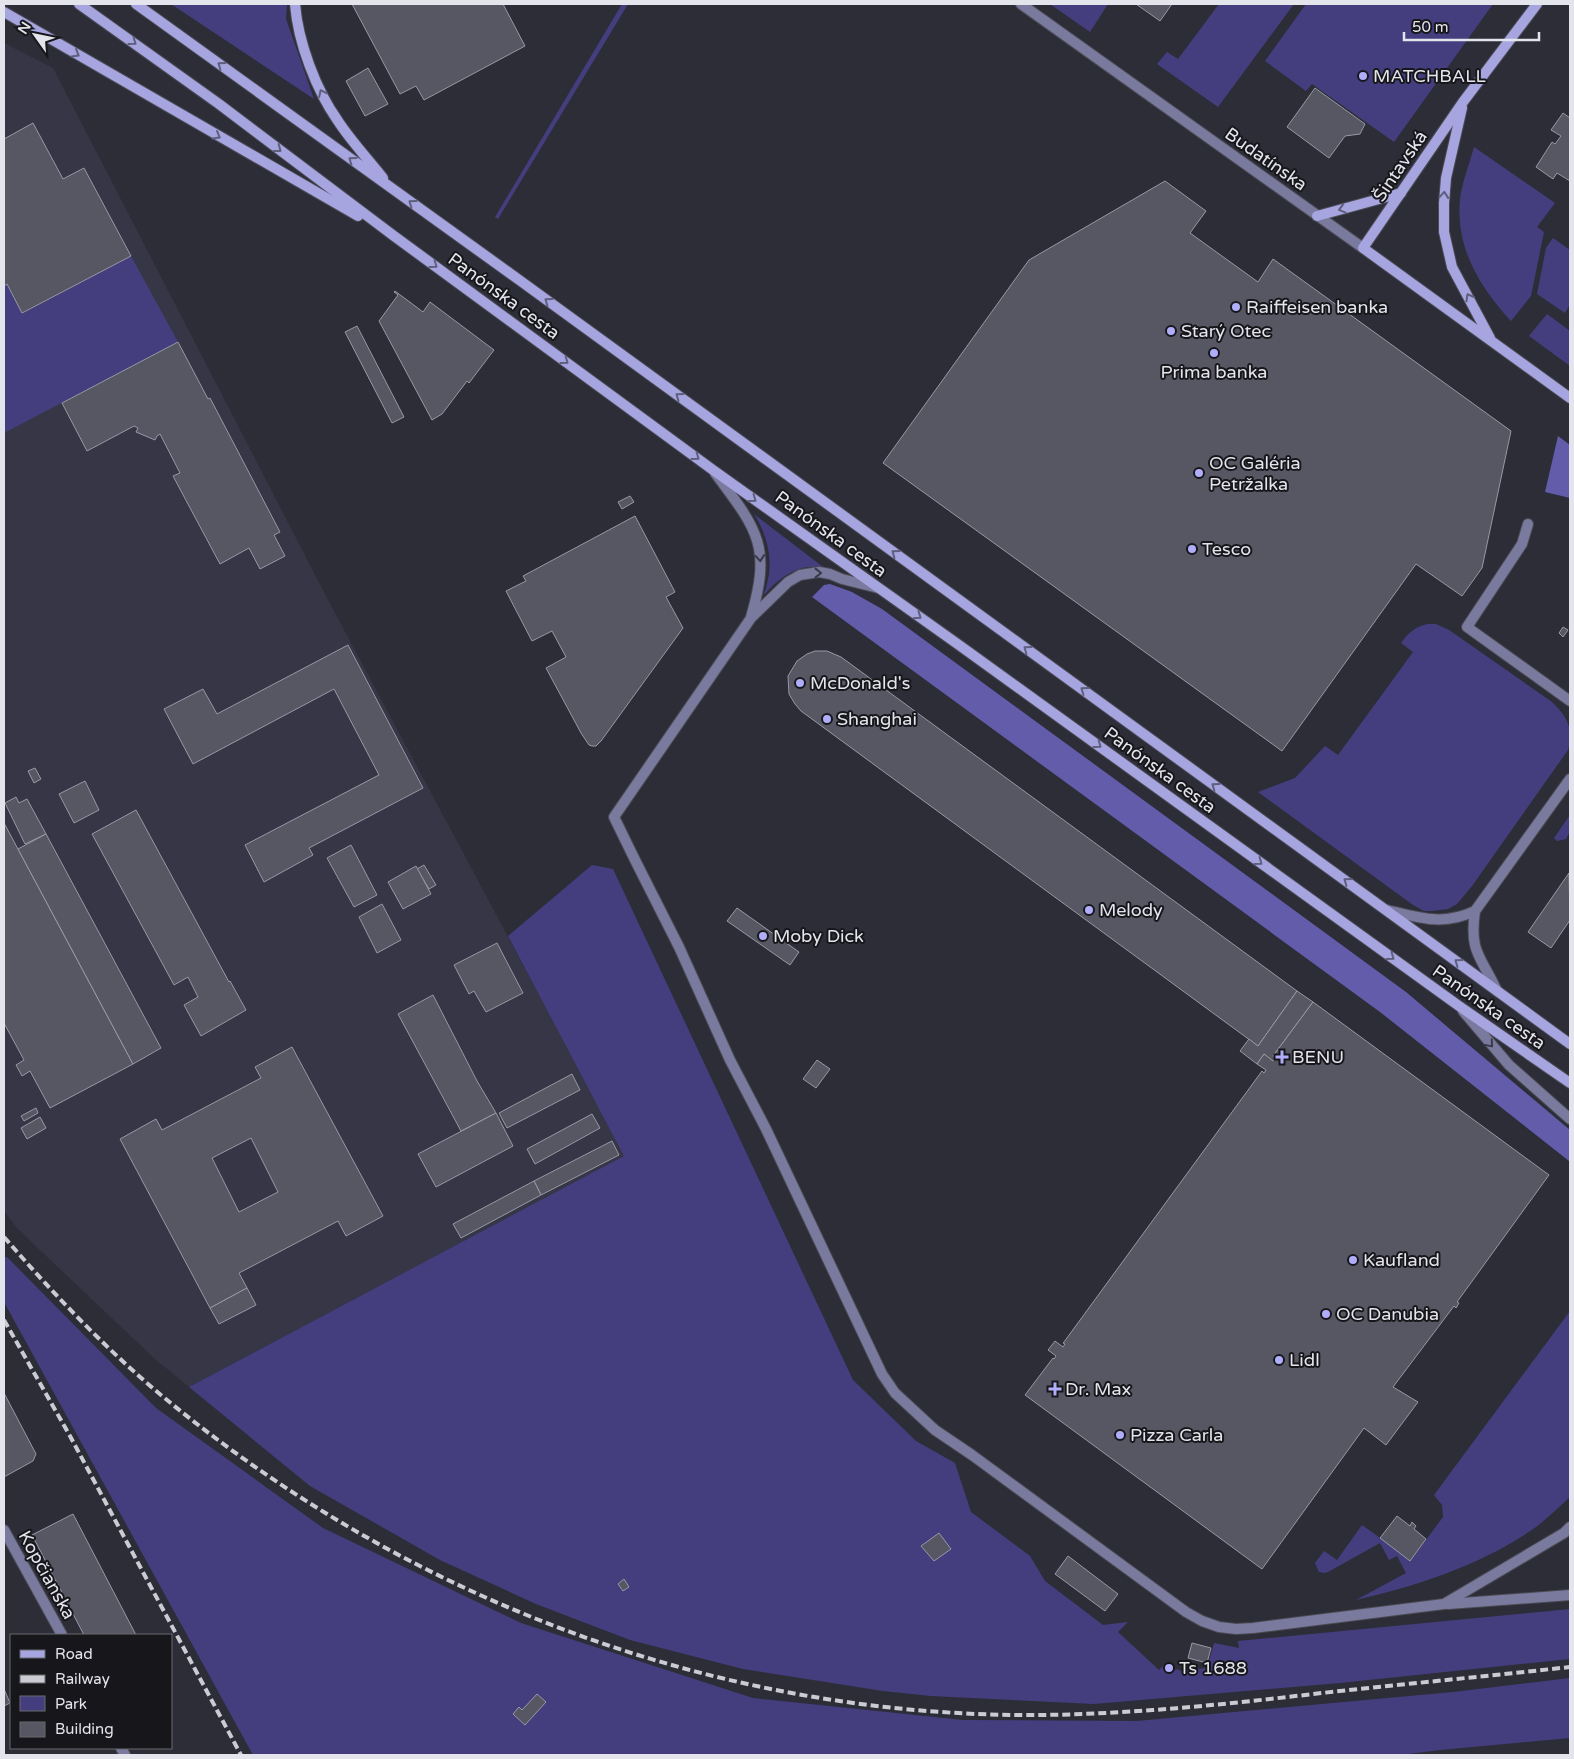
<svg xmlns="http://www.w3.org/2000/svg" width="1574" height="1759" viewBox="0 0 1574 1759" font-family="'Varela Round',sans-serif">
<style>
.built{fill:#363647}
.green{fill:#443e7f}
.forest{fill:#625cab}
.building{fill:#575763;stroke:#9898a6;fill-rule:evenodd}
.lines{fill:none;stroke-linecap:round;stroke-linejoin:round}
.street-casing{stroke:#4a4a55;stroke-width:12}
.secondary-casing{stroke:#4a4a55;stroke-width:12}
.street{stroke:#7a7a9e;stroke-width:10}
.secondary{stroke:#a6a5df;stroke-width:10}
.rail{stroke:#cbcbd3;stroke-width:4;stroke-dasharray:8 4;stroke-linecap:butt}
.oneway{stroke:#5e5e7d}
.oneway2{stroke:#393949}
.poi-dot{fill:#b0aefa;stroke:#16161b;stroke-width:2}
.labels{text-anchor:middle;stroke-width:4;stroke-linejoin:round;paint-order:stroke}
.poi-label{font-size:18px;fill:#e4e4ec;stroke:#16161b;text-anchor:start}
.street-label{font-size:18px;fill:#e4e4ec;stroke:#16161b}
</style>
<rect width="100%" height="100%" fill="#2d2d38"/>
<polygon class="built" points="4,43 53,68 326,596 625,1156 189,1387 155,1359 42,1252 17,1228 4,1211"/>
<g class="green">
<polygon points="171,4 287,4 286,19 314,99"/>
<polygon points="622,4 628,4 498,219 495,217"/>
<polygon points="1050,4 1108,4 1090,32"/>
<polygon points="1219,4 1294,4 1218,107 1157,64 1167,52 1178,59"/>
<polygon points="1306,4 1493,4 1394,142 1312,84 1306,91 1265,61"/>
<path d="M 1474,147 L 1555,203 L 1537,227 L 1544,232 L 1531,296 L 1511,321 C 1477,284 1453,243 1461,192 C 1464,177 1470,162 1474,147 Z"/>
<polygon points="1553,238 1570,250 1570,304 1565,313 1537,294 1546,248"/>
<polygon points="131,256 178,342 4,433 4,286 7,284 23,313"/>
<polygon points="1547,314 1570,331 1570,366 1529,336"/>
<path d="M 754,514 L 827,570 C 801,560 780,577 763,596 C 775,567 770,540 754,514 Z"/>
<path d="M 1428,624 L 1436,624 L 1449,630 L 1552,702 C 1567,716 1574,729 1568,750 L 1472,886 L 1457,904 L 1448,909 L 1432,911 L 1424,911 L 1413,905 L 1258,792 L 1295,778 L 1325,746 L 1338,755 L 1413,652 L 1401,643 C 1408,633 1416,626 1428,624 Z"/>
<polygon points="1570,815 1570,831 1566,839 1557,841 1554,838"/>
<polygon points="592,865 613,869 853,1380 916,1441 955,1463 971,1512 1030,1556 1045,1581 1103,1625 1128,1622 1118,1632 1159,1670 1163,1666 1171,1674 1176,1669 1181,1671 1207,1668 1214,1643 1239,1648 1238,1641 1570,1609 1570,1659 1340,1683 1094,1704 931,1696 883,1691 743,1669 630,1640 536,1604 440,1560 310,1486 189,1387 624,1156 508,936"/>
<polygon points="7,1257 156,1408 323,1528 521,1623 753,1698 963,1720 1137,1721 1453,1692 1570,1678 1570,1738 1440,1750 1400,1755 253,1755 4,1302 4,1258"/>
<path d="M 1570,1311 L 1570,1497 C 1559,1507 1548,1518 1536,1527 C 1482,1565 1420,1585 1356,1600 L 1406,1573 L 1397,1556 L 1389,1560 L 1380,1543 L 1328,1572 L 1324,1573 L 1319,1572 L 1315,1563 L 1324,1551 L 1337,1560 L 1362,1525 L 1411,1560 L 1443,1517 L 1442,1505 L 1434,1495 Z"/>
</g>
<g class="forest">
<polygon points="1558,436 1570,445 1570,498 1545,492"/>
<polygon points="830,584 852,592 882,609 1406,992 1570,1130 1569,1161 1380,1012 812,597 824,585"/>
</g>
<g class="building">
<polygon points="352,4 503,4 525,46 424,100 416,86 400,94"/>
<polygon points="1136,4 1172,4 1160,21"/>
<polygon points="368,68 388,104 365,116 346,81"/>
<polygon points="1315,88 1365,124 1360,134 1345,136 1329,158 1287,127"/>
<polygon points="1563,113 1570,118 1570,181 1557,173 1553,179 1536,167 1552,142 1555,144 1561,136 1551,130"/>
<polygon points="33,123 63,179 84,168 131,256 22,313 7,284 4,286 4,139"/>
<polygon points="1165,181 1206,211 1190,233 1258,282 1273,259 1511,431 1482,568 1462,596 1416,564 1282,751 883,463 1029,260"/>
<polygon points="395,291 423,312 430,302 494,350 469,383 467,381 442,414 432,420 379,321 398,295 394,292"/>
<polygon points="357,326 404,417 392,423 345,332"/>
<polygon points="178,342 208,399 210,398 280,532 274,535 285,556 260,569 249,548 220,564 173,476 180,473 160,434 157,436 155,440 136,432 138,428 134,426 87,451 62,403"/>
<polygon points="630,496 634,502 622,509 618,502"/>
<polygon points="635,516 675,592 666,597 683,628 601,741 596,746 592,746 589,745 581,733 546,668 566,657 552,631 532,641 506,591 526,581 523,576"/>
<polygon points="1563,627 1568,630 1563,637 1559,633"/>
<polygon points="348,645 423,788 309,848 313,855 264,882 245,845 379,775 334,689 193,764 164,709 203,689 217,714"/>
<polygon points="815,651 827,651 841,657 1297,991 1258,1046 801,711 795,704 789,694 788,676 797,661 807,654"/>
<polygon points="35,768 41,779 34,783 28,771"/>
<polygon points="85,781 99,810 74,823 59,794"/>
<polygon points="16,797 19,803 27,799 46,834 25,844 5,803"/>
<polygon points="136,810 229,982 230,981 246,1010 201,1036 184,1005 198,997 188,977 174,985 92,834"/>
<polygon points="4,823 133,1064 50,1108 30,1071 22,1076 16,1065 24,1060 4,1023"/>
<polygon points="46,834 161,1048 133,1064 18,849"/>
<polygon points="351,845 377,895 354,907 327,858"/>
<polygon points="424,865 436,885 429,889 417,869"/>
<polygon points="416,866 431,894 403,909 388,882"/>
<polygon points="1569,873 1570,920 1551,948 1528,932"/>
<polygon points="382,904 401,940 377,953 359,917"/>
<polygon points="737,908 799,952 790,965 727,921"/>
<polygon points="497,943 523,993 486,1012 474,991 469,994 454,965"/>
<polygon points="1297,991 1313,1002 1273,1056 1275,1058 1273,1061 1264,1054 1257,1064 1240,1051 1249,1039 1258,1046"/>
<polygon points="433,995 477,1081 496,1113 461,1131 398,1014"/>
<polygon points="1313,1002 1549,1175 1457,1302 1459,1303 1456,1308 1454,1306 1393,1387 1418,1402 1386,1445 1364,1428 1262,1569 1025,1395 1053,1358 1054,1359 1056,1356 1048,1350 1055,1341 1063,1347 1065,1344 1063,1343 1064,1342 1262,1071 1264,1073 1266,1070 1257,1064 1264,1054 1273,1061 1275,1058 1273,1056"/>
<path d="M 292,1047 L 383,1216 L 346,1236 L 338,1221 L 239,1273 L 247,1288 L 210,1308 L 120,1139 L 156,1119 L 162,1130 L 261,1078 L 255,1067 ZM 251,1138 L 278,1192 L 239,1212 L 212,1158 Z"/>
<polygon points="817,1060 830,1069 816,1088 803,1079"/>
<polygon points="572,1074 580,1090 507,1128 499,1113"/>
<polygon points="36,1108 38,1113 24,1121 21,1116"/>
<polygon points="496,1113 513,1146 436,1187 418,1154"/>
<polygon points="592,1114 600,1128 535,1164 527,1149"/>
<polygon points="40,1117 46,1128 27,1139 21,1128"/>
<polygon points="612,1141 619,1155 541,1195 534,1181"/>
<polygon points="534,1181 541,1195 461,1238 453,1224"/>
<polygon points="247,1288 256,1305 219,1324 210,1308"/>
<polygon points="4,1393 36,1454 33,1461 4,1477"/>
<polygon points="73,1514 136,1635 84,1635 32,1535"/>
<polygon points="1397,1516 1410,1526 1412,1522 1416,1526 1414,1529 1426,1539 1410,1561 1380,1538"/>
<polygon points="939,1533 951,1549 934,1561 921,1546"/>
<polygon points="1068,1556 1118,1594 1105,1611 1055,1574"/>
<polygon points="624,1579 629,1587 623,1591 618,1584"/>
<polygon points="1192,1643 1211,1648 1207,1663 1188,1658"/>
<polygon points="4,1689 10,1703 4,1706"/>
<polygon points="537,1694 546,1702 525,1725 513,1714 519,1707 522,1710"/>
</g>
<g class="lines">
<g class="street-casing">
<g id="street">
<polyline points="1021,4 1363,248"/>
<path d="M 715,473 C 757,529 772,546 751,617"/>
<polyline points="1528,524 1522,544 1467,627 1570,701"/>
<polyline points="878,588 842,579 830,574 819,572 800,575 788,582 751,618 614,817 635,860 679,947 730,1060 766,1129 882,1374 895,1393 935,1430 972,1455 1186,1612 1202,1621 1219,1627 1236,1629 1253,1628 1444,1604 1564,1533 1570,1527"/>
<path d="M 1387,910 C 1420,918 1443,926 1475,911"/>
<path d="M 1497,991 C 1481,956 1469,953 1475,911 L 1570,779"/>
<polyline points="1463,1011 1509,1065 1570,1119"/>
<polyline points="4,1530 62,1635"/>
<polyline points="1448,1604 1570,1595"/>
<polyline points="121,1748 125,1755"/>
</g>
</g>
<g class="secondary-casing">
<g id="secondary">
<polyline points="79,4 219,104 394,236 713,470 959,645 1459,1006 1570,1083"/>
<polyline points="136,4 522,282 1570,1044"/>
<path d="M 295,4 C 298,42 316,90 338,121 C 351,141 368,159 383,178"/>
<polyline points="1537,4 1463,102 1363,248 1570,398"/>
<polyline points="4,12 358,216"/>
<polyline points="1462,108 1446,178 1444,203 1444,232 1452,267 1490,338"/>
<polyline points="1317,216 1401,193"/>
</g>
</g>
<use href="#street" class="street"/>
<use href="#secondary" class="secondary"/>
<g class="rail">
<path d="M 4,1237 C 51,1291 100,1343 155,1390 C 395,1592 699,1711 1014,1715 C 1117,1716 1220,1705 1322,1693 C 1405,1684 1488,1676 1570,1667"/>
<polyline points="4,1320 70,1436 241,1755"/>
</g>
</g>
<defs><path id="oneway-chevron" d="M-2-3.5L2.5 0L-2 3.5" fill="none" stroke-width="1.6" stroke-linecap="round" stroke-linejoin="round" transform="scale(1.25)"/></defs>
<g class="oneway">
<use href="#oneway-chevron" transform="translate(133 42) rotate(36)"/>
<use href="#oneway-chevron" transform="translate(76 54) rotate(30)"/>
<use href="#oneway-chevron" transform="translate(221 65) rotate(-144)"/>
<use href="#oneway-chevron" transform="translate(322 93) rotate(-116)"/>
<use href="#oneway-chevron" transform="translate(217 136) rotate(30)"/>
<use href="#oneway-chevron" transform="translate(278 149) rotate(37)"/>
<use href="#oneway-chevron" transform="translate(352 160) rotate(-144)"/>
<use href="#oneway-chevron" transform="translate(1444 195) rotate(-85)"/>
<use href="#oneway-chevron" transform="translate(412 203) rotate(-144)"/>
<use href="#oneway-chevron" transform="translate(1342 209) rotate(165)"/>
<use href="#oneway-chevron" transform="translate(434 265) rotate(36)"/>
<use href="#oneway-chevron" transform="translate(1469 297) rotate(-120)"/>
<use href="#oneway-chevron" transform="translate(548 301) rotate(-144)"/>
<use href="#oneway-chevron" transform="translate(565 361) rotate(36)"/>
<use href="#oneway-chevron" transform="translate(679 396) rotate(-144)"/>
<use href="#oneway-chevron" transform="translate(696 457) rotate(36)"/>
<use href="#oneway-chevron" transform="translate(753 499) rotate(36)"/>
<use href="#oneway-chevron" transform="translate(895 553) rotate(-144)"/>
<use href="#oneway-chevron" transform="translate(918 616) rotate(35)"/>
<use href="#oneway-chevron" transform="translate(1027 649) rotate(-144)"/>
<use href="#oneway-chevron" transform="translate(1084 690) rotate(-144)"/>
<use href="#oneway-chevron" transform="translate(1098 745) rotate(36)"/>
<use href="#oneway-chevron" transform="translate(1215 786) rotate(-144)"/>
<use href="#oneway-chevron" transform="translate(1259 862) rotate(36)"/>
<use href="#oneway-chevron" transform="translate(1347 881) rotate(-144)"/>
<use href="#oneway-chevron" transform="translate(1391 957) rotate(36)"/>
<use href="#oneway-chevron" transform="translate(1458 962) rotate(-144)"/>
</g>
<g class="oneway2">
<use href="#oneway-chevron" transform="translate(760 558) rotate(85)"/>
<use href="#oneway-chevron" transform="translate(818 573)"/>
<use href="#oneway-chevron" transform="translate(1490 1044) rotate(50)"/>
</g>
<g class="poi-dot">
<circle cx="1363" cy="76" r="5"/>
<circle cx="1236" cy="307" r="5"/>
<circle cx="1171" cy="331" r="5"/>
<circle cx="1214" cy="353" r="5"/>
<circle cx="1199" cy="473" r="5"/>
<circle cx="1192" cy="549" r="5"/>
<circle cx="800" cy="683" r="5"/>
<circle cx="827" cy="719" r="5"/>
<circle cx="1089" cy="910" r="5"/>
<circle cx="763" cy="936" r="5"/>
<path d="M1279.5 1049.5h5v5h5v5h-5v5h-5v-5h-5v-5h5z"/>
<circle cx="1353" cy="1260" r="5"/>
<circle cx="1326" cy="1314" r="5"/>
<circle cx="1279" cy="1360" r="5"/>
<path d="M1052.5 1381.5h5v5h5v5h-5v5h-5v-5h-5v-5h5z"/>
<circle cx="1120" cy="1435" r="5"/>
<circle cx="1169" cy="1668" r="5"/>
</g>
<g class="labels">
<g class="poi-label">
<text x="1373" y="82">MATCHBALL</text>
<text x="1246" y="313">Raiffeisen banka</text>
<text x="1181" y="337">Starý Otec</text>
<text x="1214" y="378" text-anchor="middle">Prima banka</text>
<text x="1209" y="469">OC Galéria<tspan x="1209" dy="21">Petržalka</tspan></text>
<text x="1202" y="555">Tesco</text>
<text x="810" y="689">McDonald's</text>
<text x="837" y="725">Shanghai</text>
<text x="1099" y="916">Melody</text>
<text x="773" y="942">Moby Dick</text>
<text x="1292" y="1063">BENU</text>
<text x="1363" y="1266">Kaufland</text>
<text x="1336" y="1320">OC Danubia</text>
<text x="1289" y="1366">Lidl</text>
<text x="1065" y="1395">Dr. Max</text>
<text x="1130" y="1441">Pizza Carla</text>
<text x="1179" y="1674">Ts 1688</text>
</g>
<g class="street-label">
<text transform="translate(1266 159) rotate(35)" y="6">Budatínska</text>
<text transform="translate(1400 166) rotate(-56)" y="6">Šintavská</text>
<text transform="translate(504 296) rotate(36)" y="6">Panónska cesta</text>
<text transform="translate(831 534) rotate(36)" y="6">Panónska cesta</text>
<text transform="translate(1160 770) rotate(36)" y="6">Panónska cesta</text>
<text transform="translate(1489 1007) rotate(35)" y="6">Panónska cesta</text>
<text transform="translate(47 1575) rotate(61)" y="6">Kopčianska</text>
</g>
</g>
<rect width="1574" height="1759" fill="none" stroke="#e4e4ec" stroke-width="10"/>
<rect x="10" y="1634" width="162" height="115" fill="#16161b" stroke="#68686f"/>
<rect x="20" y="1650" width="25" height="8" fill="#a6a5df" stroke="#68686f"/>
<text x="55" y="1659" font-size="15" fill="#e4e4ec">Road</text>
<rect x="20" y="1675" width="25" height="8" fill="#cbcbd3" stroke="#68686f"/>
<text x="55" y="1684" font-size="15" fill="#e4e4ec">Railway</text>
<rect x="20" y="1696" width="25" height="15" fill="#443e7f" stroke="#68686f"/>
<text x="55" y="1709" font-size="15" fill="#e4e4ec">Park</text>
<rect x="20" y="1722" width="25" height="15" fill="#575763" stroke="#68686f"/>
<text x="55" y="1734" font-size="15" fill="#e4e4ec">Building</text>
<g transform="translate(35 35) rotate(303)" stroke="#16161b" stroke-width="4" paint-order="stroke">
<path d="M0-4L9 19L0 12L-9 19Z" fill="#e4e4ec"/>
<text y="-8" font-size="14" font-weight="bold" text-anchor="middle" fill="#e4e4ec">N</text>
</g>
<path d="M1404 32v8h135v-8" fill="none" stroke="#e4e4ec" stroke-width="2.5"/>
<text x="1412" y="32" font-size="15" fill="#e4e4ec" stroke="#16161b" stroke-width="4" paint-order="stroke">50 m</text>
</svg>
